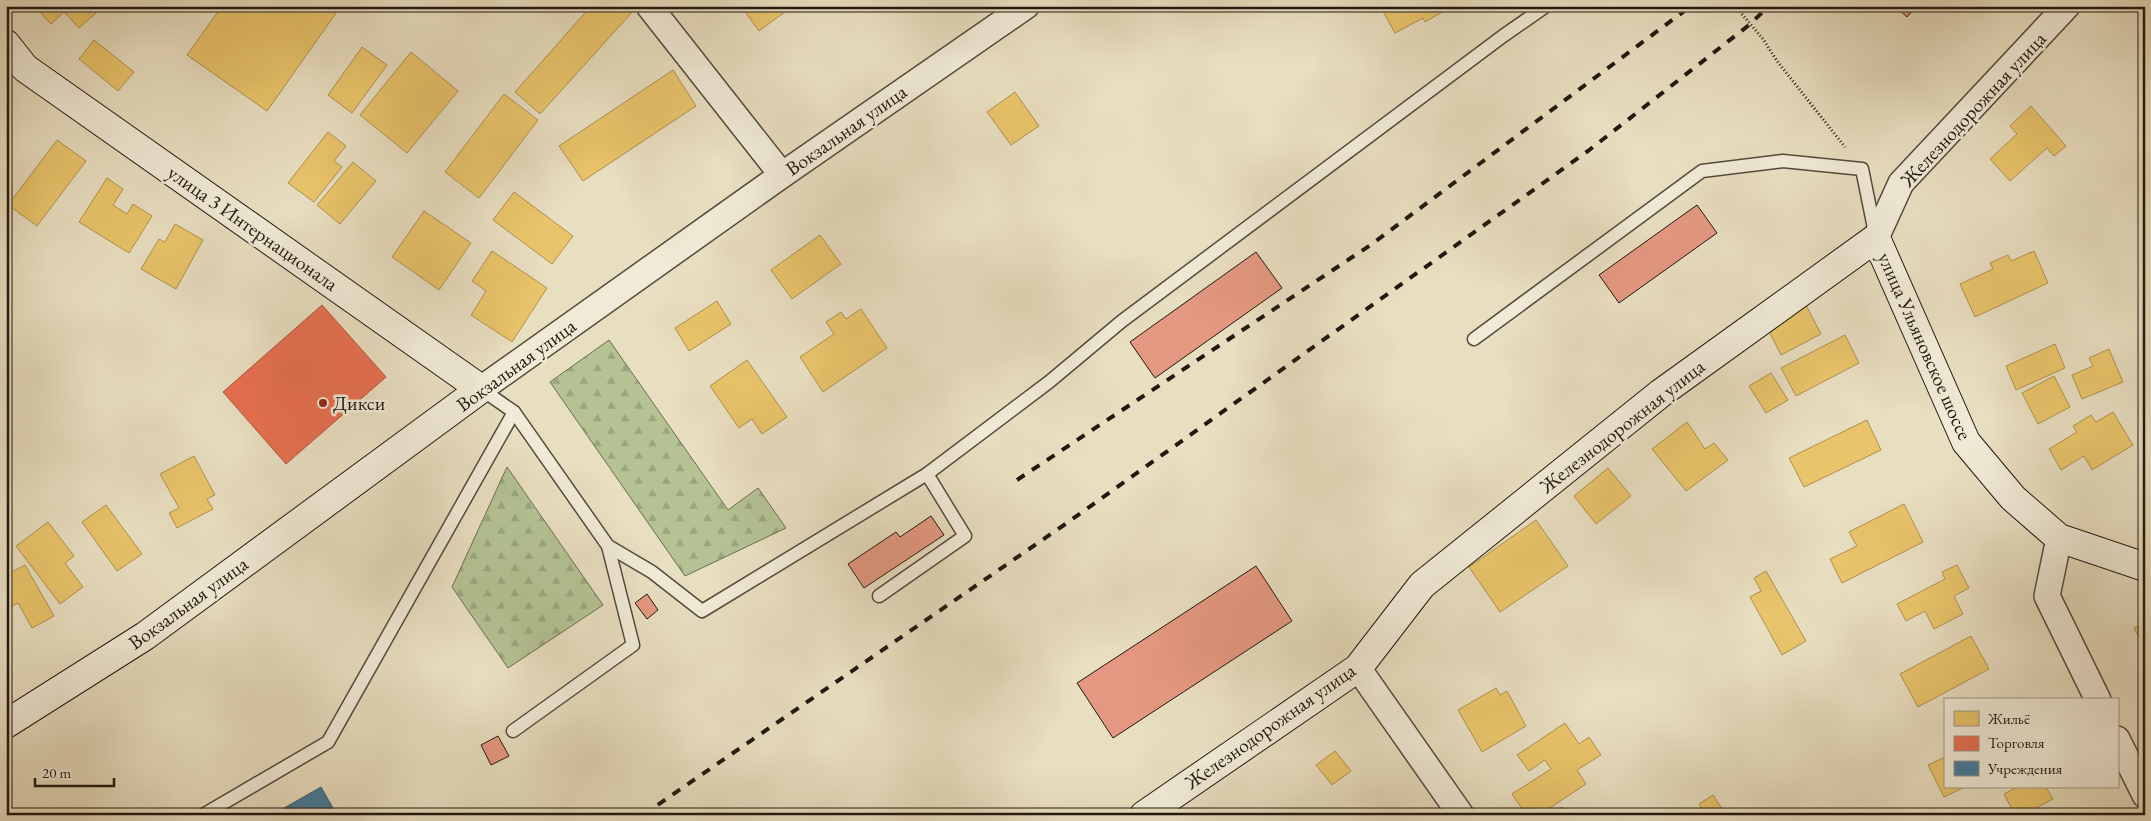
<svg xmlns="http://www.w3.org/2000/svg" width="2151" height="821" viewBox="0 0 2151 821" font-family="'EB Garamond',serif">
<style>
.forest{fill:url(#forest-firs);stroke:#6a6d52}
.homes{fill:#e9c46a;stroke:#ad904f}
.shops{fill:#e76f51;stroke:#ac553d}
.public{fill:#457b9d;stroke:#3a5d72}
.building{fill:#e49881;stroke:#21180f}
.lines{fill:none;stroke-linecap:round;stroke-linejoin:round}
.lane-casing{stroke:#534a3b;stroke-width:15}
.street-casing{stroke:#534a3b;stroke-width:28}
.secondary-casing{stroke:#21180f;stroke-width:30}
.path{stroke:#21180f;stroke-width:3;stroke-dasharray:1 2.5;stroke-linecap:butt}
.lane{stroke:#f0ead6;stroke-width:12}
.street{stroke:#f0ead6;stroke-width:25}
.secondary{stroke:#f0ead6;stroke-width:28}
.rail{stroke:#21180f;stroke-width:4;stroke-dasharray:9 9;stroke-linecap:butt}
.poi-dot{fill:#8f2418;stroke:#f0ead6;stroke-width:2}
.labels{text-anchor:middle;stroke-width:5;stroke-linejoin:round;paint-order:stroke}
.street-label{font-size:20px;fill:#21180f;stroke:#f0ead6}
.poi-label{font-size:20px;fill:#21180f;stroke:#f0ead6;text-anchor:start}
</style>
<defs>
<pattern id="forest-firs" width="22" height="20" patternUnits="userSpaceOnUse" patternTransform="scale(1.25)"><rect width="22" height="20" fill="#b4c294"/><path d="M5 1l3.5 6h-7zM16 11l3.5 6h-7z" fill="#9aa67e"/></pattern>
</defs>
<rect width="100%" height="100%" fill="#e8dec0"/>
<filter id="stains"><feTurbulence type="fractalNoise" baseFrequency=".004" numOctaves="4"/><feColorMatrix values="0 0 0 0 .2 0 0 0 0 .09 0 0 0 0 .02 0 0 0 .5 -.17"/></filter>
<radialGradient id="worn" r=".72"><stop offset=".6" stop-color="#630" stop-opacity="0"/><stop offset="1" stop-color="#630" stop-opacity=".3"/></radialGradient>
<g class="forest">
<polygon points="609,340 728,510 758,488 786,528 685,576 550,382"/>
<polygon points="507,467 603,605 508,668 452,587"/>
</g>
<g class="homes">
<polygon points="38,6 91,6 96,13 79,28 64,12 51,24 36,8"/>
<polygon points="107,6 120,6 113,13"/>
<polygon points="222,6 341,6 267,111 187,55"/>
<polygon points="591,6 632,6 635,9 540,114 515,92"/>
<polygon points="693,6 704,6 697,11"/>
<polygon points="741,6 793,6 759,31"/>
<polygon points="1380,6 1444,6 1446,10 1425,22 1423,18 1395,33"/>
<polygon points="94,40 134,72 118,91 79,59"/>
<polygon points="362,47 387,65 352,113 328,95"/>
<polygon points="411,52 458,91 407,153 360,115"/>
<polygon points="673,70 696,106 583,181 559,146"/>
<polygon points="1015,92 1039,126 1011,145 987,112"/>
<polygon points="504,94 538,120 479,198 445,172"/>
<polygon points="2031,106 2066,146 2054,156 2047,148 2010,181 1990,159 2017,134 2010,126"/>
<polygon points="328,132 346,146 334,161 342,167 314,202 288,183"/>
<polygon points="57,140 86,161 37,226 8,205"/>
<polygon points="353,162 376,181 340,224 317,205"/>
<polygon points="107,178 123,189 113,205 127,214 133,204 152,216 129,253 79,222"/>
<polygon points="514,192 573,236 552,264 493,220"/>
<polygon points="424,211 471,243 439,290 392,257"/>
<polygon points="175,224 203,240 176,289 141,269 159,239 165,242"/>
<polygon points="820,235 841,264 792,299 771,270"/>
<polygon points="492,251 547,288 512,342 471,315 486,291 472,281"/>
<polygon points="2034,251 2048,283 1975,317 1960,284 1993,269 1990,263 2008,255 2011,261"/>
<polygon points="717,301 731,324 689,351 675,328"/>
<polygon points="1806,305 1821,334 1781,355 1766,325"/>
<polygon points="861,309 887,348 823,392 800,357 834,334 826,322 841,312 846,319"/>
<polygon points="1845,335 1859,363 1796,396 1781,368"/>
<polygon points="2055,344 2065,368 2016,390 2006,366"/>
<polygon points="2109,349 2123,382 2082,399 2072,375 2093,366 2089,358"/>
<polygon points="747,360 787,417 762,434 752,419 739,428 710,386"/>
<polygon points="1771,373 1788,400 1766,413 1749,386"/>
<polygon points="2054,376 2070,407 2038,424 2022,393"/>
<polygon points="2113,412 2133,445 2092,470 2084,456 2061,470 2049,449 2077,432 2073,426 2091,415 2096,422"/>
<polygon points="1867,420 1881,450 1804,487 1789,458"/>
<polygon points="1687,422 1705,449 1714,443 1728,460 1686,491 1652,449"/>
<polygon points="194,456 215,495 207,499 213,509 177,528 169,513 179,508 160,474"/>
<polygon points="1608,468 1631,496 1596,524 1574,496"/>
<polygon points="1904,504 1923,542 1842,583 1830,559 1857,546 1849,532"/>
<polygon points="106,505 142,554 117,571 82,522"/>
<polygon points="1536,520 1568,566 1500,612 1469,567"/>
<polygon points="48,522 74,556 65,563 83,587 60,604 16,546"/>
<polygon points="25,565 54,616 32,628 18,603 6,609 6,575"/>
<polygon points="1957,565 1969,588 1954,596 1963,614 1934,629 1925,611 1906,621 1897,604 1945,579 1942,572"/>
<polygon points="1766,571 1806,641 1782,655 1750,597 1761,591 1754,578"/>
<polygon points="2145,623 2145,648 2134,628"/>
<polygon points="1971,636 1989,669 1918,707 1900,674"/>
<polygon points="1496,688 1500,695 1507,691 1526,726 1482,752 1458,710"/>
<polygon points="1565,723 1579,744 1589,737 1601,755 1577,770 1586,784 1539,815 1526,815 1512,794 1551,769 1545,760 1529,771 1517,755"/>
<polygon points="1335,751 1351,771 1332,785 1316,765"/>
<polygon points="1945,757 1945,787 1965,787 1944,797 1928,765"/>
<polygon points="2017,787 2046,787 2053,799 2023,815 2015,815 2004,794"/>
<polygon points="1713,795 1726,815 1706,815 1699,804"/>
<polygon points="1562,807 1567,815 1549,815"/>
<polygon points="1607,810 1610,815 1599,815"/>
<polygon points="2085,810 2088,815 2077,815"/>
</g>
<polygon class="shops" points="322,305 386,377 286,464 223,392"/>
<polygon class="public" points="321,787 337,815 272,815"/>
<g class="building">
<polygon points="1895,6 1917,6 1907,17"/>
<polygon points="1697,205 1717,233 1619,303 1599,275"/>
<polygon points="1256,252 1282,288 1155,378 1130,342"/>
<polygon points="931,516 944,535 864,588 848,564 896,532 900,537"/>
<polygon points="1256,566 1292,621 1113,738 1077,683"/>
<polygon points="647,594 658,610 647,619 635,603"/>
<polygon points="498,736 509,756 491,765 481,745"/>
</g>
<g class="lines">
<g class="lane-casing">
<g id="lane">
<polyline points="1474,339 1702,171 1783,161 1862,169 1875,233"/>
<polyline points="481,389 514,412 608,546 633,645 513,731"/>
<polyline points="608,546 652,572 702,611 927,474 1049,382 1122,321 1503,36 1546,6"/>
<polyline points="879,596 965,536 927,474"/>
<polyline points="203,815 328,742 514,412"/>
</g>
</g>
<g class="street-casing">
<g id="street">
<polyline points="649,6 782,175"/>
<polyline points="1876,238 1901,183 2067,6"/>
<polyline points="481,389 782,175 1026,6"/>
<polyline points="2059,538 2047,596 2098,700"/>
<polyline points="1358,668 1461,815"/>
<polyline points="2117,739 2145,795"/>
</g>
</g>
<g class="secondary-casing">
<g id="secondary">
<polyline points="6,44 25,68 481,389 145,636 6,724"/>
<polyline points="1144,815 1358,668 1422,585 1661,393 1876,238 1966,442 2013,498 2059,538 2145,567"/>
</g>
</g>
<polyline class="path" points="1735,6 1763,39 1777,61 1845,147"/>
<use href="#lane" class="lane"/>
<use href="#street" class="street"/>
<use href="#secondary" class="secondary"/>
<g class="rail">
<polyline points="1017,480 1372,244 1691,6"/>
<polyline points="643,815 1064,525 1588,151 1749,25 1769,6"/>
</g>
</g>
<circle class="poi-dot" cx="323" cy="403" r="5"/>
<g class="labels">
<g class="street-label">
<text transform="translate(1973 109) rotate(-47)" y="7">Железнодорожная улица</text>
<text transform="translate(846 130) rotate(-35)" y="7">Вокзальная улица</text>
<text transform="translate(253 228) rotate(35)" y="7">улица 3 Интернационала</text>
<text transform="translate(1925 346) rotate(66)" y="7">улица Ульяновское шоссе</text>
<text transform="translate(516 365) rotate(-36)" y="7">Вокзальная улица</text>
<text transform="translate(1622 426) rotate(-38)" y="7">Железнодорожная улица</text>
<text transform="translate(188 603) rotate(-36)" y="7">Вокзальная улица</text>
<text transform="translate(1270 726) rotate(-35)" y="7">Железнодорожная улица</text>
</g>
<g class="poi-label">
<text x="333" y="410">Дикси</text>
</g>
</g>
<rect width="2151" height="821" fill="none" stroke="#e8dec0" stroke-width="25"/>
<rect x="8" y="8" width="2136" height="806" fill="none" stroke="#21180f" stroke-width="2.5"/>
<rect x="12" y="12" width="2126" height="796" fill="none" stroke="#21180f"/>
<rect x="1944" y="698" width="175" height="90" fill="#f0ead6" stroke="#9d9686"/>
<rect x="1954" y="711" width="25" height="15" fill="#e9c46a" stroke="#9d9686"/>
<text x="1988" y="724" font-size="15" fill="#21180f">Жильё</text>
<rect x="1954" y="736" width="25" height="15" fill="#e76f51" stroke="#9d9686"/>
<text x="1988" y="748" font-size="15" fill="#21180f">Торговля</text>
<rect x="1954" y="761" width="25" height="15" fill="#457b9d" stroke="#9d9686"/>
<text x="1988" y="774" font-size="15" fill="#21180f">Учреждения</text>
<path d="M35 778v8h79v-8" fill="none" stroke="#21180f" stroke-width="2.5"/>
<text x="42" y="778" font-size="15" fill="#21180f" stroke="#f0ead6" stroke-width="4" paint-order="stroke">20 m</text>
<rect width="100%" height="100%" filter="url(#stains)"/>
<rect width="100%" height="100%" fill="url(#worn)"/>
</svg>
